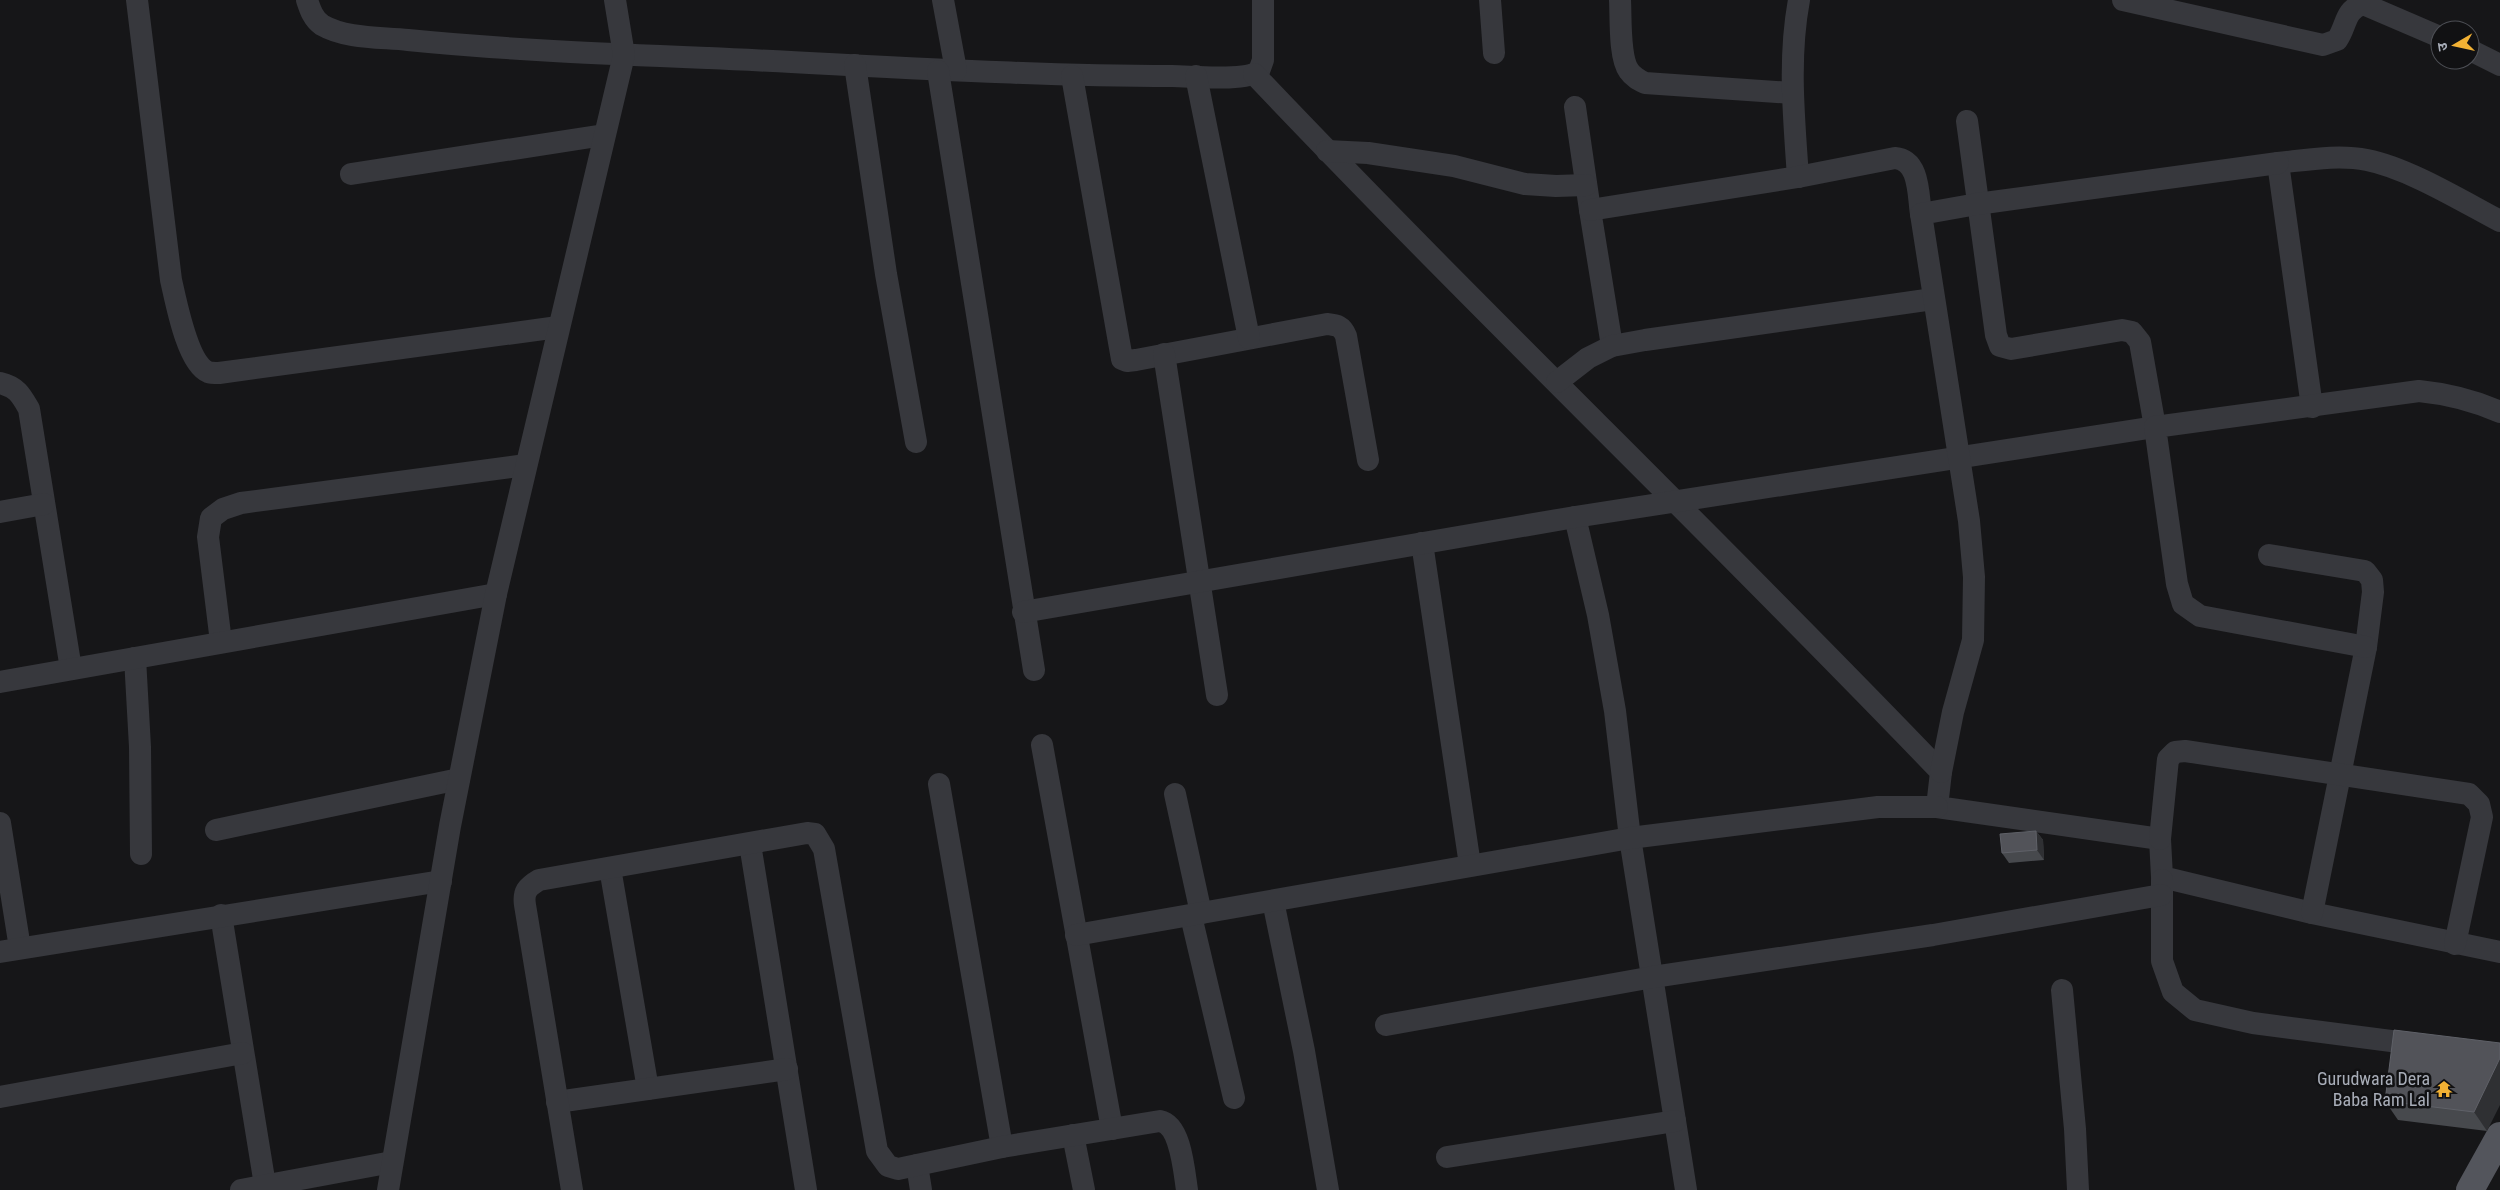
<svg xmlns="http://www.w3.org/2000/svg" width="2500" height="1190" viewBox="0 0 2500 1190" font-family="'Roboto Condensed','Noto Sans Devanagari',sans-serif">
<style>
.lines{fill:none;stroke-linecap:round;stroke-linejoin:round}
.minor{stroke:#37383d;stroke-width:22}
.major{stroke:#53555c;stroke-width:28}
.wall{fill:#47494d}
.shaded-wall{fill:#2f3033}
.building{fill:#525359;stroke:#5f6168}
.labels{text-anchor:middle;stroke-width:5;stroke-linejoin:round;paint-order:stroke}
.poi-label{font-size:18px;fill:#a8adb8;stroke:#111113;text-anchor:end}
</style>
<rect width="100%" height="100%" fill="#161618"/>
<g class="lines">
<g class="minor">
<path d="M 137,0 L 171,280 C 176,301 187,363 208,372 C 211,373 216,373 219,373 L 558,327"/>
<path d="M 307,0 C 310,9 313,19 322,25 C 346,39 381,37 408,40 C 508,50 609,54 709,58 C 864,65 1018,76 1172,76 C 1192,76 1244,82 1259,71 L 1263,60 L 1263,0"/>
<polyline points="943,0 956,70"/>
<polyline points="1490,0 1494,53"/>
<path d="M 1620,0 C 1621,17 1619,58 1629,71 C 1633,77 1639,80 1645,83 L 1792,93"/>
<path d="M 2123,0 L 2323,45 L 2337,40 C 2347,26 2344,10 2363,4 L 2440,37"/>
<polyline points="2470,50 2500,65"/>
<polyline points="855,65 886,274 916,442"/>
<polyline points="938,71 1034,670"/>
<path d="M 1254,74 C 1479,311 1715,536 1941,772 L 1937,807 L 2160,839 L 2162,877 L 2312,913 L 2500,952"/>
<path d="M 1072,76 L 1122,359 L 1127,361 L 1136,360 L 1327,324 C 1337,325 1342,326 1346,336 L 1368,460"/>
<polyline points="1196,76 1249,338"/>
<polyline points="1575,107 1590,210 1612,346"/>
<polyline points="1327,151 1368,153 1454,166 1525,184 1556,186 1586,185"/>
<polyline points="351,174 604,135"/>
<path d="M 1798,177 C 1794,118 1788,59 1799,0"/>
<path d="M 1590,210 L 1798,177 L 1895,158 C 1920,160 1918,195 1921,214"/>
<polyline points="1164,354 1217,695"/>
<polyline points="1557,382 1588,358 1612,346 1645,340 1933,299"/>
<path d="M 0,383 C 17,387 21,395 29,409 L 71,669"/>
<path d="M 2312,407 L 2278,163 C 2306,160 2338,154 2367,160 C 2408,168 2462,201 2500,221"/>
<polyline points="0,512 44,504"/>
<polyline points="1575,517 1598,615 1615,711 1630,838 1686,1190"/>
<polyline points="1422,543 1470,865"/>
<polyline points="2269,555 2365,571 2372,580 2373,592 2366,647 2312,913"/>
<polyline points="1023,612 1575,517 2155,427 2140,342 2132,332 2122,330 2011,349 2000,346 1996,335 1967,121"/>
<polyline points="221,642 208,537 211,518 223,509 241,503 526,465"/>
<path d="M 2366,647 L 2200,616 L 2183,604 L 2177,584 L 2155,427 L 2419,391 C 2449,394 2473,400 2500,412"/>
<polyline points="135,658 140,747 141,854"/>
<polyline points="0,682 496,594"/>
<polyline points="1042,745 1112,1129"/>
<polyline points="1941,772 1953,712 1973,640 1974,577 1969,521 1921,214 1977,204 2278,163"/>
<polyline points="939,784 1002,1147"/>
<polyline points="1175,794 1201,913"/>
<polyline points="0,823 20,948"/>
<polyline points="216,830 459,779"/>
<polyline points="2160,839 2168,759 2175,752 2185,751 2469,794 2479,804 2482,817 2455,944"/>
<polyline points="750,844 806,1190"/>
<polyline points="610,868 648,1089"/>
<polyline points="2162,880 2162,961 2173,992 2195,1010 2253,1023 2422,1045"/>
<polyline points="1273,901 1304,1051 1328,1190"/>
<polyline points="221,915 265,1185"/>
<polyline points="1191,916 1234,1098"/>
<polyline points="1076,935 1630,838 1878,807 1937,807"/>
<polyline points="0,952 441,881"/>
<polyline points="2062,990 2075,1129 2078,1190"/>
<polyline points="1386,1025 1653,977 1933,935 2161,895"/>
<polyline points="0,1097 243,1053"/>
<polyline points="557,1102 787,1069"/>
<polyline points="1073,1135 1084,1190"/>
<polyline points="1447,1157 1675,1121"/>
<polyline points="917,1165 921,1190"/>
<polyline points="241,1190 392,1162"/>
<polyline points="388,1190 450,826 496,594 624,55 615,0"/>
<path d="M 572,1190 L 525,905 C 523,892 527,887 539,880 L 807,833 L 815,834 L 824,849 L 877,1151 L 888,1166 L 898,1169 L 1002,1147 L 1160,1121 C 1181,1125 1184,1171 1187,1190"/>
</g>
<polyline class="major" points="2470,1190 2500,1136"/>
</g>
<g class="wall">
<polygon points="2036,831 2043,840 2044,860 2009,863 2002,853"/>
<polygon points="2500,1043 2487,1131 2398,1120 2385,1101"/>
</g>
<g class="shaded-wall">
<polygon points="2036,831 2043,840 2044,860 2037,850"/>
<polygon points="2500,1058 2500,1105 2487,1131 2474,1112"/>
</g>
<g class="building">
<polygon points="2036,831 2037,850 2002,853 2000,834"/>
<polygon points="2394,1030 2500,1043 2500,1058 2474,1112 2385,1101"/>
</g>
<defs>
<g id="temple-bare" transform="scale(1.35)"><path d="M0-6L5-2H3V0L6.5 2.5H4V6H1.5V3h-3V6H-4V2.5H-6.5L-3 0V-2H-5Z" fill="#f2b134" stroke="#111113" stroke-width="2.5" paint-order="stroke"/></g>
</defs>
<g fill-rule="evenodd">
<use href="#temple-bare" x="2444" y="1089"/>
</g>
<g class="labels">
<g class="poi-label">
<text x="2430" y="1085">Gurudwara Dera<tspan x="2430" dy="21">Baba Ram Lal</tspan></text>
</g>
</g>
<g transform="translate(2455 45) rotate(261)"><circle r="24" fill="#111113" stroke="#4d4f55"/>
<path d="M0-4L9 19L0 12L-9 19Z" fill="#f2b134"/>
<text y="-8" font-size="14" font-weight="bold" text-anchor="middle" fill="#a8adb8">उ</text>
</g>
</svg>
